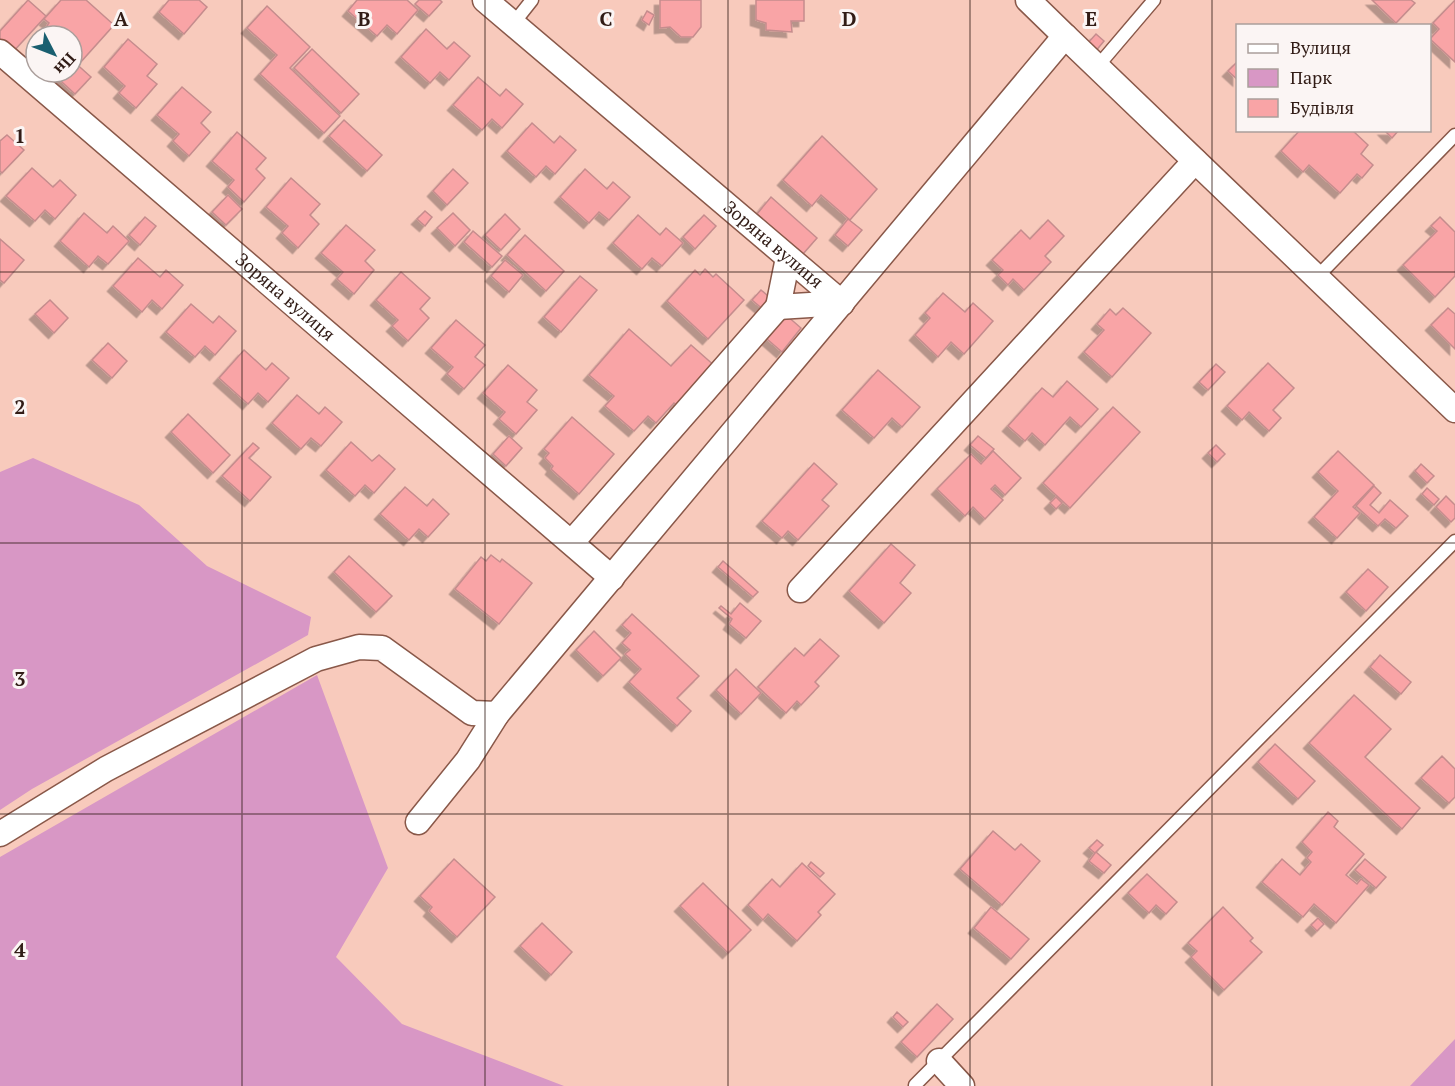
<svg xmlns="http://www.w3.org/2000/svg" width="1455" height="1086" viewBox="0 0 1455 1086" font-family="'PT Serif',serif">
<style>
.green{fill:#d897c5}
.building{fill:#f9a4a6;stroke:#c58c8d;stroke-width:1.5;filter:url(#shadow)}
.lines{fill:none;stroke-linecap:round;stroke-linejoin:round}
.lane-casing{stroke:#895849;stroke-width:15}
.street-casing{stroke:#895849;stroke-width:27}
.lane{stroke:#fff;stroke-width:12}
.street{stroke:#fff;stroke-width:24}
.grid{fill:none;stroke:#311c16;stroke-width:1.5;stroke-opacity:0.55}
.labels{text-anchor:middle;stroke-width:6;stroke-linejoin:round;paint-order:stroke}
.street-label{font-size:18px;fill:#311c16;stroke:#fbf5f4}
.grid-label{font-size:20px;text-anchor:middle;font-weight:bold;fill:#311c16;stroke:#fbf5f4;stroke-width:6;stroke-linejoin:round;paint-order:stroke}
</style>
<defs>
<filter id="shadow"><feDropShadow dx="-5.5" dy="5.5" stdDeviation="0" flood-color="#0004"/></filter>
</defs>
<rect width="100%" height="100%" fill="#f8cabc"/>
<g class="green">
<polygon points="33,458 139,505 207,566 311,617 308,635 32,789 0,810 0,472"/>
<polygon points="317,675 388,868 336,957 402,1024 564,1086 0,1086 0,857"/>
<polygon points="1455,1039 1455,1086 1410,1086"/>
</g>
<g class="building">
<polygon points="28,0 46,16 11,54 0,43 0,31"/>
<polygon points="61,0 86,0 114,25 79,64 72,59 72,36 53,36 45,29 49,23 44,19"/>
<polygon points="169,0 199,0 207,7 184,34 159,12"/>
<polygon points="357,0 407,0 418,10 397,34 387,25 377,36 348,11"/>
<polygon points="419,0 440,0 442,2 429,16 415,4"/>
<polygon points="660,0 701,0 701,27 693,37 681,37 670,27 660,28"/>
<polygon points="756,0 804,0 804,21 791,21 792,32 766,30 766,23 756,20"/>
<polygon points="1372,0 1411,0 1415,3 1396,23"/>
<polygon points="1455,0 1455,62 1430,39 1439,29 1433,23"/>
<polygon points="267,6 310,47 290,68 340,116 324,133 260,74 277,55 247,28"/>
<polygon points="647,11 654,15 649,25 642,20"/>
<polygon points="426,29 447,49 454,42 470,56 449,80 440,72 430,83 401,57"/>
<polygon points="1096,34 1104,41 1095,52 1087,44"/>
<polygon points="128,39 157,64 147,76 157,84 136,108 119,93 125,86 104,67"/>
<polygon points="312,49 359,94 341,113 294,68"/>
<polygon points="72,60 91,77 75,94 51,72 72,72"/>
<polygon points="1238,61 1238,80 1228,71"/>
<polygon points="478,77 500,96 506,89 523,104 502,128 492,119 482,130 453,105"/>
<polygon points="182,87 211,112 201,123 210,132 189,156 173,141 179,134 157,115"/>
<polygon points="344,120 382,155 367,171 329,136"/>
<polygon points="532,123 554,143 560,136 576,150 555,174 546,166 536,177 507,151"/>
<polygon points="1300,130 1352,130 1368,145 1361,154 1373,165 1362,178 1357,174 1340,193 1309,165 1303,172 1281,151"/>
<polygon points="1384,130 1399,130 1392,138"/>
<polygon points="237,132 266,158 256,169 265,178 244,202 228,187 234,180 212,161"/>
<polygon points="7,135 24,150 2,173 0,171 0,141"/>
<polygon points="822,136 877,189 850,220 821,195 812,206 783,180"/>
<polygon points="32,168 53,187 60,180 76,195 55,219 45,210 35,221 6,196"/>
<polygon points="453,169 468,183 447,205 433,191"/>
<polygon points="585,169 607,189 613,182 630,197 609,220 599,212 589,223 560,197"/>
<polygon points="291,178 320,204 310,215 319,224 298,248 282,233 288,226 266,207"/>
<polygon points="228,195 242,209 226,225 212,212"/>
<polygon points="771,197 817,238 803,254 757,214"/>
<polygon points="425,211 432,217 425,226 417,219"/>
<polygon points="84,213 107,233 113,226 129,241 108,264 98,256 89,267 60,241"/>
<polygon points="453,213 470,230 455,246 437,228"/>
<polygon points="505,214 520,229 501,250 485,235"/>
<polygon points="638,215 660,235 666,228 683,243 662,266 652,258 642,269 613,243"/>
<polygon points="704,215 716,226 695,249 683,237"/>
<polygon points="145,217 156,226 140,245 129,235"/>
<polygon points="1440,217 1455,232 1455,276 1435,297 1403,265 1437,231 1431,226"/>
<polygon points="848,219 862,230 848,246 835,235"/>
<polygon points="1048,220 1064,236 1045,256 1051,262 1024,290 1013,279 1008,285 998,275 1003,270 992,260 1021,230 1030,239"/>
<polygon points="346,225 375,250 365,261 374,270 354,294 337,279 343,272 321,253"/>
<polygon points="473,231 502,256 492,267 464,242"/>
<polygon points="525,235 564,271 546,291 507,255"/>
<polygon points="0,239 24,260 4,283 0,280"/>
<polygon points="138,258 160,277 166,270 183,285 162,309 152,300 142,312 113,286"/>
<polygon points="505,260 523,275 509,292 491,276"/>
<polygon points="705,269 713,277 716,274 744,300 708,339 667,301 695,270 700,275"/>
<polygon points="401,272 430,298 420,309 429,318 408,341 392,326 398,320 376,300"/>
<polygon points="580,276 597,290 561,332 544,317"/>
<polygon points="761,290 774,301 765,311 752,300"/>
<polygon points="943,293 965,312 973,303 993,321 964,354 951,342 938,357 915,335 930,318 925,313"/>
<polygon points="50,300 68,318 54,333 35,314"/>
<polygon points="191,304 213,323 219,316 236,331 215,355 205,346 195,357 166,332"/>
<polygon points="1123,308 1151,333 1112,377 1084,352 1104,330 1097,324 1110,309 1116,315"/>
<polygon points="1448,308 1455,314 1455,349 1431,325"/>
<polygon points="786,315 801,328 782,352 767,339"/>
<polygon points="456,320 485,345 475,357 485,365 464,389 447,374 453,367 431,348"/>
<polygon points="629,329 671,366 691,345 716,367 680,408 674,403 656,423 648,416 634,431 605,406 614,396 589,375"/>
<polygon points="108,343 127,361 112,378 92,360"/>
<polygon points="244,350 266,370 272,363 289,378 268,402 258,393 248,404 219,378"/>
<polygon points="1268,363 1294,388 1273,410 1281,418 1269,431 1249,412 1242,420 1227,406"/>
<polygon points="1216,364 1225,372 1208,390 1199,382"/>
<polygon points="508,365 537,390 527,402 537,410 516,434 499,419 505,412 483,393"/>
<polygon points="878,370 920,407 902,427 892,418 874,438 842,410"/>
<polygon points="1067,381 1098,409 1081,427 1070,417 1045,445 1032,433 1025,441 1008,426 1042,388 1053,397"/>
<polygon points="297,395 319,414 325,407 342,422 321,446 311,438 301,449 272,423"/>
<polygon points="1113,407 1140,432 1070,508 1043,483"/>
<polygon points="188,414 230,455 213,473 171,432"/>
<polygon points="572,417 614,454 579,494 551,469 553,466 545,458 549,453 544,449"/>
<polygon points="509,436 522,448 506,466 493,454"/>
<polygon points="978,436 994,449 986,458 970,445"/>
<polygon points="351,442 372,461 379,455 395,469 374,493 365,485 355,496 326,470"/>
<polygon points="253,443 259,448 249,458 271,477 250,501 222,476"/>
<polygon points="1216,445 1225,454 1217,462 1208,453"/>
<polygon points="993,451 1021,478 1005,495 995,485 991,489 1003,500 985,519 973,507 965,516 937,489 971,454 981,464"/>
<polygon points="1338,451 1374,485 1353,507 1360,513 1337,538 1314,517 1338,491 1318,472"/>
<polygon points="814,463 837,484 822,500 829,506 798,540 788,531 782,538 762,521"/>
<polygon points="1421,464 1434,476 1427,483 1415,471"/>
<polygon points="1374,486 1381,493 1370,505 1379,513 1390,500 1408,516 1396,528 1385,519 1378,526 1356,506"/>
<polygon points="405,487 427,506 433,499 449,514 428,537 419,529 409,540 380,514"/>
<polygon points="1427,488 1439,499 1434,505 1422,494"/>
<polygon points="1446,496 1455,505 1455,518 1451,522 1436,507"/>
<polygon points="1056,497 1062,503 1056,509 1050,503"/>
<polygon points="891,544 915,565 900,583 911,593 884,623 849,591"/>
<polygon points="491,555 500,562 502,559 532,583 499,624 455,589 481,557 486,561"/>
<polygon points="349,556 392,596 376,612 334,572"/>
<polygon points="723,561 758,592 753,597 718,567"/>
<polygon points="1368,569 1388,587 1366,611 1346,592"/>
<polygon points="740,603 761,621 746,638 729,624 732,619 719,608 721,606 731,614"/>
<polygon points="632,614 699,676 677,698 691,711 677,726 629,682 641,669 625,654 630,650 622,643 631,633 622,625"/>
<polygon points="594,631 621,658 603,676 576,650"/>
<polygon points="820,639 839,656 815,682 819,686 801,705 797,701 786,713 758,687 795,648 804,656"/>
<polygon points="1380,655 1411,682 1401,694 1370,667"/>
<polygon points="736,669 761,693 741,714 716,690"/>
<polygon points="1354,695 1391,729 1365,757 1420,808 1402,829 1309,743"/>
<polygon points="1275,744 1315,781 1298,799 1258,762"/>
<polygon points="1442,756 1455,769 1455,797 1449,803 1421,778"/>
<polygon points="1328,812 1338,821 1334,827 1364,854 1346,875 1357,884 1361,879 1369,885 1336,923 1314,904 1303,917 1262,882 1282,859 1300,875 1311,862 1307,858 1312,852 1302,842"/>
<polygon points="993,831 1015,850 1021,844 1040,861 1002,905 960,869"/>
<polygon points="1097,840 1103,845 1096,852 1111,865 1104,873 1089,861 1095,853 1089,848"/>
<polygon points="454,859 495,897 457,937 429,911 432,907 420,896"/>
<polygon points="1365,859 1386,877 1376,888 1355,870"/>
<polygon points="811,862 824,873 820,877 808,866"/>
<polygon points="802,863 835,894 818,912 821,915 797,941 768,914 763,920 748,905 772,879 780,887"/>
<polygon points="1147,874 1177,902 1166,914 1156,905 1149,913 1128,893"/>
<polygon points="703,883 751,930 728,953 680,906"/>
<polygon points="991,907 1029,939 1011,959 974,928"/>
<polygon points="1223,907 1253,938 1250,941 1262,952 1224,990 1191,957 1197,951 1188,943"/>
<polygon points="1318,918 1324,924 1317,931 1311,925"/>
<polygon points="542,923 572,952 551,975 520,946"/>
<polygon points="937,1004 953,1019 917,1057 901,1042"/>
<polygon points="897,1012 908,1022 903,1027 893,1017"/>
</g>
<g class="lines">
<g class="lane-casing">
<g id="lane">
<polyline points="513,24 532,0"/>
<polyline points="1097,67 1154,0"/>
<polyline points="1317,277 1455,135"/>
<polyline points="915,1085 1455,541"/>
</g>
</g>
<g class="street-casing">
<g id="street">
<path id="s1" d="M 485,0 L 842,303"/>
<polyline points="1028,0 1065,36"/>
<path id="s2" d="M 0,52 L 612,578"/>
<polyline points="788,258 778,307 842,303"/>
<polyline points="572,542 778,307"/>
<polyline points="800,590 1195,161"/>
<polyline points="418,822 468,760 497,714"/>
<polyline points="0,834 106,769 316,659 359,647 382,648 472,713 497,714 1065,36 1455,410"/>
<polyline points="939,1061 962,1086"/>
</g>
</g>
<use href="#lane" class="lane"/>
<use href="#street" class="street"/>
</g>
<path class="grid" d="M 242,0 L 242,1086M 485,0 L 485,1086M 728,0 L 728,1086M 970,0 L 970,1086M 1212,0 L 1212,1086M 0,272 L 1455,272M 0,543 L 1455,543M 0,814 L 1455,814"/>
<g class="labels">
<g class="street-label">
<text dy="6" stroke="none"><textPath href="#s1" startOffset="378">Зоряна вулиця</textPath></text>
<text dy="6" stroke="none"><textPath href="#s2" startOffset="376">Зоряна вулиця</textPath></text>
</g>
</g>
<g class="grid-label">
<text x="121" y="26">A</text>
<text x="364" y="26">B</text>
<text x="606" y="26">C</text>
<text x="849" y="26">D</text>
<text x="1091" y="26">E</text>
<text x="20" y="143">1</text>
<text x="20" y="414">2</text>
<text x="20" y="686">3</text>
<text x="20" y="957">4</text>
</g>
<rect x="1236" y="24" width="195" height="108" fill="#fbf5f4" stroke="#aa9e9b" stroke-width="1.5"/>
<rect x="1248" y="44" width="30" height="9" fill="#ffffff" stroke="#aa9e9b" stroke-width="1.5"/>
<text x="1290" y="54" font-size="18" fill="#311c16">Вулиця</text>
<rect x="1248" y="69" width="30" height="18" fill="#d897c5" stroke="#aa9e9b" stroke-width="1.5"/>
<text x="1290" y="84" font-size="18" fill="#311c16">Парк</text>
<rect x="1248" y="99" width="30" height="18" fill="#f9a4a6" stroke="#aa9e9b" stroke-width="1.5"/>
<text x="1290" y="114" font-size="18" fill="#311c16">Будівля</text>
<g transform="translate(54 54) rotate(132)"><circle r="28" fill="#fbf5f4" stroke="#aa9e9b" stroke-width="1.5"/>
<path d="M0-4.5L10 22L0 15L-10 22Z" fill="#195f70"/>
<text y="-9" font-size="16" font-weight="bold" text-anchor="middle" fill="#311c16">Пн</text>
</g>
</svg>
